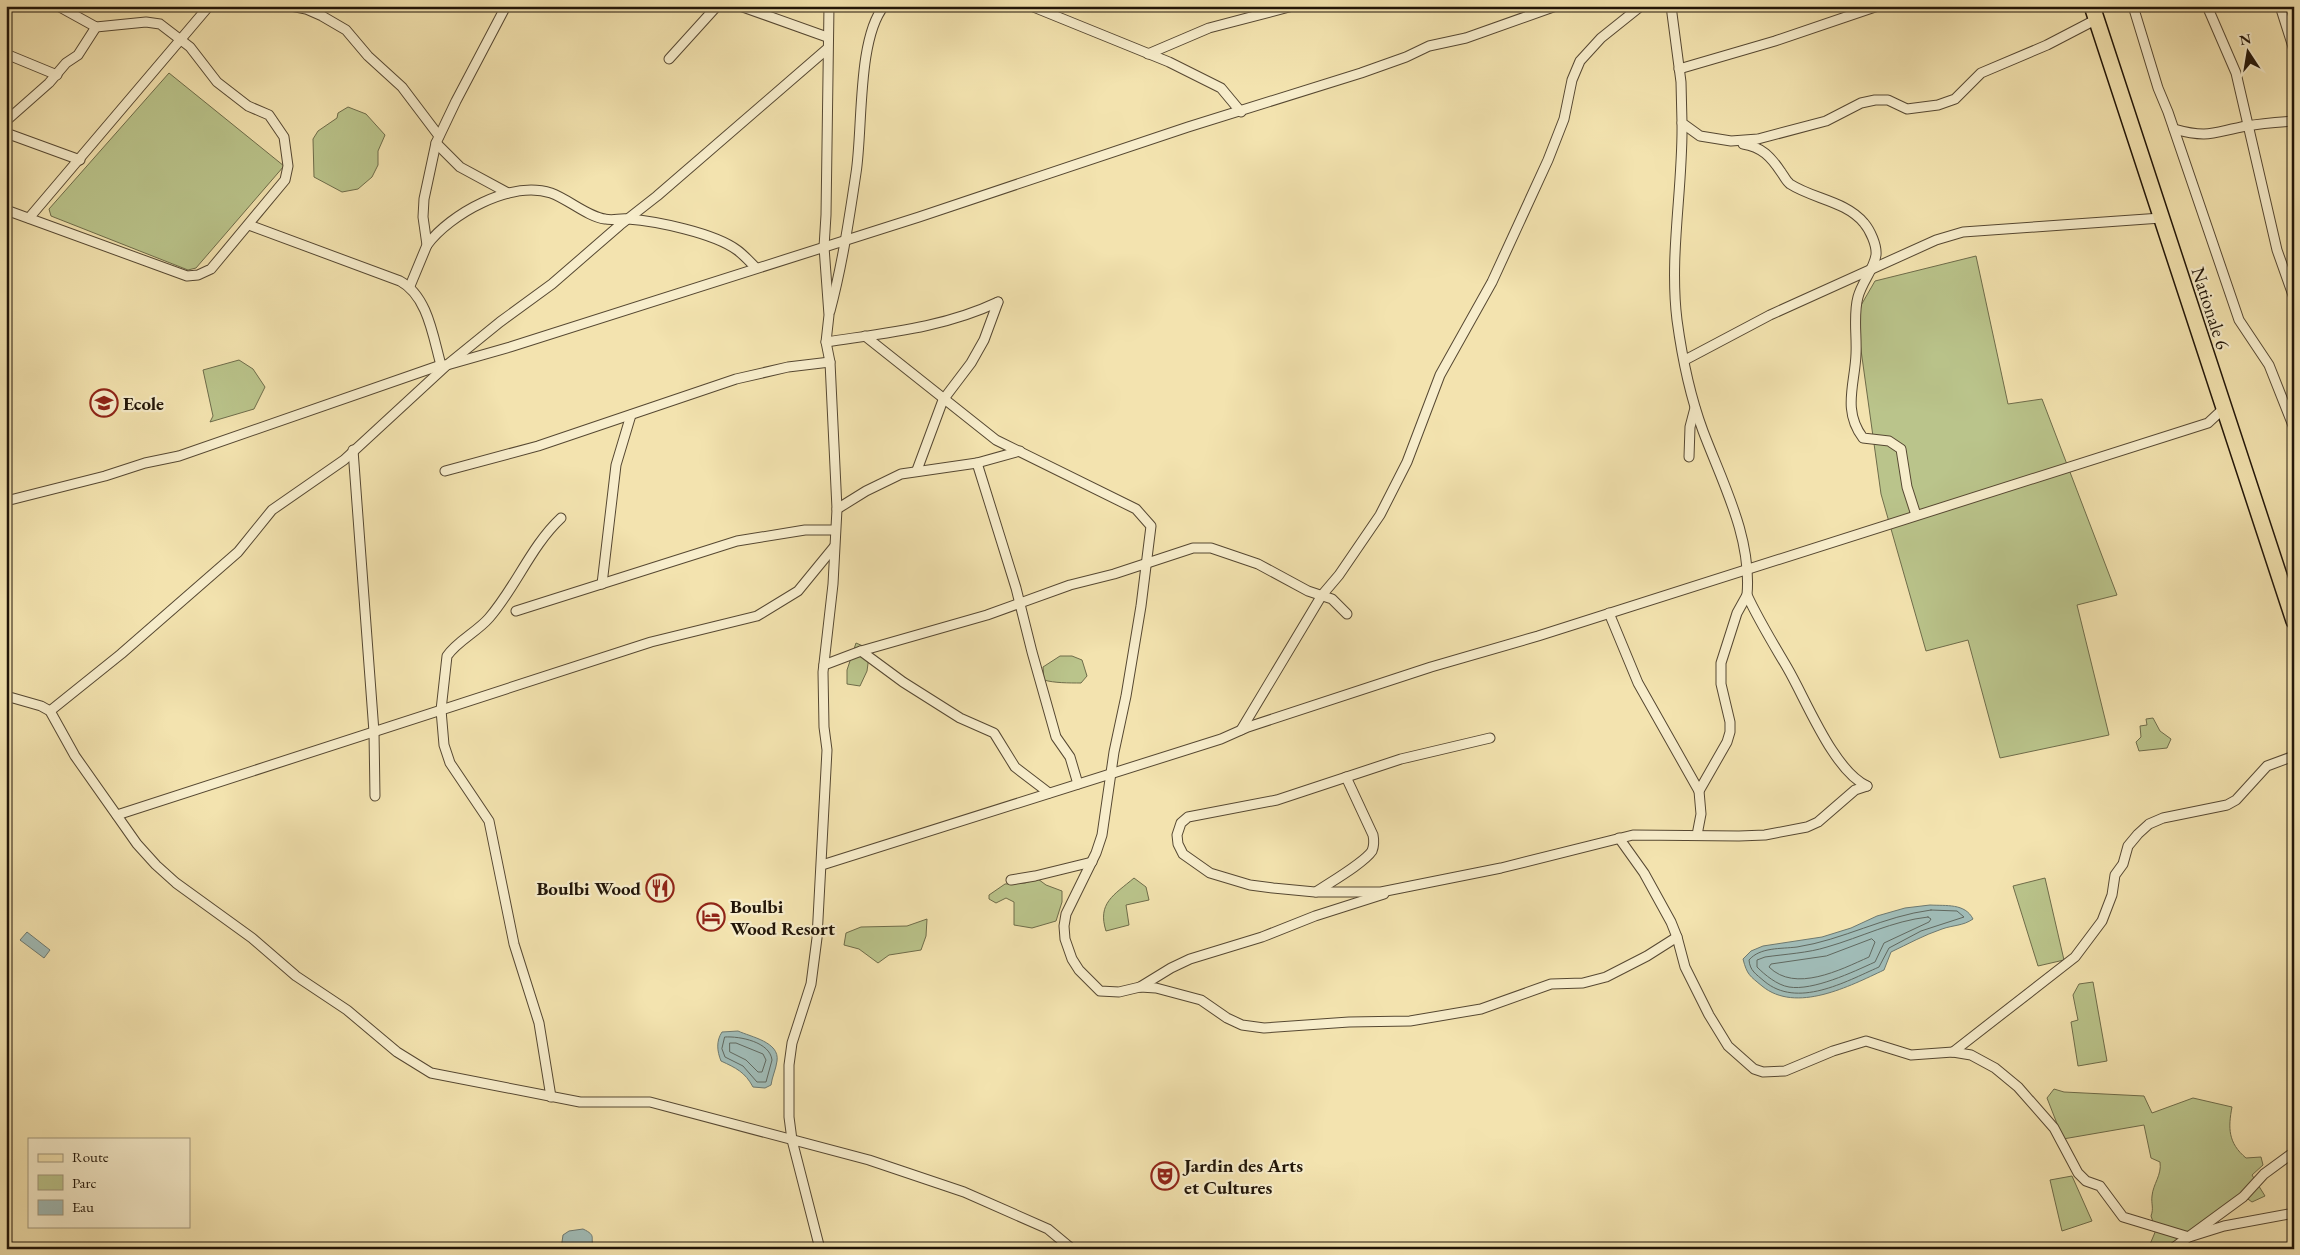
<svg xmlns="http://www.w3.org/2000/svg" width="2300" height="1255" viewBox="0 0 2300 1255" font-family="'EB Garamond',serif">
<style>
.green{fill:#bac48b;stroke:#6e6c4a}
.water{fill:#a0bbb6;stroke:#6d7970}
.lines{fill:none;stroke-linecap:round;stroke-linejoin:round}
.shore{stroke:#60685f;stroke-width:1}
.street-casing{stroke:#564832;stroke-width:11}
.primary-casing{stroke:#211508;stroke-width:18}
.street{stroke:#f7edcb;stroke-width:9}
.primary{stroke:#f3e3af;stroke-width:15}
.labels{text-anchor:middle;stroke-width:4.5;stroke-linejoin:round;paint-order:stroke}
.street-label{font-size:19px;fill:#211508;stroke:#f7edcb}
.poi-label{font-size:19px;font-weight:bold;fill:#211508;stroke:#f7edcb;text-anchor:start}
</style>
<rect width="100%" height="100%" fill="#f3e3af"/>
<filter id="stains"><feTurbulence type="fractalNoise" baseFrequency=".004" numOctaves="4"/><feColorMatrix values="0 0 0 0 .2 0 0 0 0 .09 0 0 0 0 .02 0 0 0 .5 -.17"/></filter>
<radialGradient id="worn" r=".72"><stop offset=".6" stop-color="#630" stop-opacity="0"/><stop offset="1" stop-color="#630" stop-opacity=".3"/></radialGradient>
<g class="green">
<polygon points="169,73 284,166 196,268 188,270 51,216 49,209"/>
<polygon points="348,107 366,114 385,135 378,151 378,165 372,177 358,189 342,192 314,177 313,139 318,131 337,118 338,113"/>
<polygon points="1976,256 2008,404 2042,399 2117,595 2077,605 2109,735 2000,758 1968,640 1926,651 1881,494 1856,314 1875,281"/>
<polygon points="239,360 253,369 265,387 254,409 210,422 213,416 203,370"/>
<polygon points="856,643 870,649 867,671 860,686 847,684 847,670"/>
<path d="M 1060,656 L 1072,656 L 1082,660 L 1087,676 L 1081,683 C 1069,683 1054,683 1044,680 L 1043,667 Z"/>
<polygon points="2153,718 2160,731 2171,739 2167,748 2139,751 2136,742 2141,737 2140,726 2147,725 2146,719"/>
<path d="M 1134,878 L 1146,887 L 1149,900 L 1126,905 L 1129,925 L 1106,931 C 1097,903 1114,895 1134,878 Z"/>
<polygon points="2045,878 2064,960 2038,966 2013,886"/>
<polygon points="1038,879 1046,885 1062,891 1062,902 1056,921 1032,928 1014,925 1014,902 1006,898 996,903 989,899 989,895 1005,884 1025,883"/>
<polygon points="927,919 926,936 921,950 889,955 878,963 859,949 844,945 846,933 861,927 907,926"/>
<polygon points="2093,982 2107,1061 2078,1066 2071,1022 2078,1020 2073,995 2079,984"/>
<path d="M 2054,1089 L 2064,1092 L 2144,1096 L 2152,1113 L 2193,1098 L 2232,1107 C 2228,1128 2228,1143 2246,1158 L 2261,1157 L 2263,1165 L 2252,1175 L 2265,1196 L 2252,1202 L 2245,1197 L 2167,1249 L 2148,1249 L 2156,1230 L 2151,1216 C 2154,1208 2151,1204 2152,1196 C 2153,1184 2162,1175 2160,1162 L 2151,1158 L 2144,1125 L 2063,1139 L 2047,1098 Z"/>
<polygon points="2072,1176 2092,1221 2062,1231 2050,1180"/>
</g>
<g class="water">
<path d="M 1930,905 C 1946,906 1965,903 1973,919 C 1963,926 1953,925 1942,929 C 1924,935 1908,944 1891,952 L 1884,970 C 1850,986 1796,1014 1762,986 C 1750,976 1747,975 1743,959 L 1751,951 L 1763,946 L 1822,937 L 1851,928 L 1877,916 L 1905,908 Z"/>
<polygon points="27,932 50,950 44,958 20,940"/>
<path d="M 738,1031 C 751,1037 780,1042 777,1061 C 776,1069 772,1077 771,1085 L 765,1088 L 753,1087 C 745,1072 736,1068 721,1061 C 717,1051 716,1041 722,1032 Z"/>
<path d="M 583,1229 C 598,1236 589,1238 594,1249 L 561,1249 L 563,1235 L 569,1231 Z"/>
</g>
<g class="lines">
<g class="shore">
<path d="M 1931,910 L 1957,911 L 1964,917 L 1921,931 L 1889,948 L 1879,967 C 1845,982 1797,1009 1764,981 C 1756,974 1750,971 1749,960 C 1760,947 1781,949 1797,947 C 1843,940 1884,916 1931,910 Z"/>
<path d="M 1928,917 L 1931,919 L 1929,922 L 1884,943 L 1875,962 C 1853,972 1813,991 1789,987 C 1777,985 1765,975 1757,967 L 1757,960 L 1765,957 C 1786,954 1808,953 1827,947 C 1862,937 1892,921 1928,917 Z"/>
<path d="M 1872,939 L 1875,942 L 1869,957 C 1840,970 1795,993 1769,967 L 1771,964 L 1826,956 Z"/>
<path d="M 725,1037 C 740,1036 770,1042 772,1060 L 766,1082 L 757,1082 L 743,1066 L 725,1057 L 722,1049 Z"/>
<polygon points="730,1043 736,1043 763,1054 766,1060 762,1072 758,1072 746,1060 730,1052"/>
</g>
<g class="street-casing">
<g id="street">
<polyline points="291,6 306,9 322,16 346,30 368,56 402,87 439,136"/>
<polyline points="740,6 827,37"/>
<polyline points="1031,6 1169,62 1221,88 1241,112"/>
<polyline points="1671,6 1681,82 1682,123 1700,136 1731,141 1758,139 1826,121 1861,103 1875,100 1888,100 1907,109 1938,105 1955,99 1981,73 2047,45 2097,19"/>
<polyline points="2133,6 2158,88 2168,112 2239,320 2269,365 2294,428"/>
<polyline points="2207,6 2236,73 2277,250 2294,298"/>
<polyline points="2280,6 2294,50"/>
<polyline points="6,54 57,75"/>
<polyline points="1148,54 1209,28 1293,6"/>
<polyline points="669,59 717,6"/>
<polyline points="1679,69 1775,41 1878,6"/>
<polyline points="6,121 49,83 66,63 78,55 96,27"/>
<path d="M 1682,123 C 1683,188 1669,255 1677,320 C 1682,357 1690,396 1703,431 C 1723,484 1752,538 1747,595 C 1759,621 1774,645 1788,669 C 1807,702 1834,771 1867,786"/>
<path d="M 2174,129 C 2210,139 2213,132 2247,126 C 2262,123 2278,122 2294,121"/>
<polyline points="6,133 80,160"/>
<polyline points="436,143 460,167 508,193"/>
<path d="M 1743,144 C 1762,147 1771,157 1781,172 C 1784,176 1786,181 1790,184 C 1813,199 1846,201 1864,223 C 1870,230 1877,245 1876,255 C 1874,269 1862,282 1858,297 C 1853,315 1857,335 1856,354 C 1855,384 1842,410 1863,438 L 1889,441 L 1901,449 L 1907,487 L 1916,515"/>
<polyline points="6,210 187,276 198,275 211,269 285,180 288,166 284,137 269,115 248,106 217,82 190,47 160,24 146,22 96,27 58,6"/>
<polyline points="29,218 209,6"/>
<path d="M 249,225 L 400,281 C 428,296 433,337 441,365 L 447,365 L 510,347 L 919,217 L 1188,127 L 1361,73 L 1406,57 L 1429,46 L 1466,38 L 1556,6"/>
<path d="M 427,245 C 450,214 511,180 551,193 C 568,199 588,217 605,219 C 613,221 620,218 628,219 C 656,221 714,233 737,250 C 744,255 750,262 756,268"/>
<polyline points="410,286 427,245 423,217 424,199 436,143 456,101 506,6"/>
<path d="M 830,311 C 842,266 849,220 856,173 C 863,129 857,39 884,6"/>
<polyline points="865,336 996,440 1136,509 1151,526 1141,606 1126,696 1114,752 1102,835 1096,853 1066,914 1064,926 1065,939 1072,959 1079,970 1100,991 1119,992 1140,987 1156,988 1201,1000 1227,1018 1242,1025 1264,1028 1349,1022 1410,1021 1481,1009 1551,984 1583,983 1606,977 1647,956 1677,937"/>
<path d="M 826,342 C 885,333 943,328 998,302"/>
<polyline points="1685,360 1770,315 1936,240 1963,232 2161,218"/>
<polyline points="353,450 374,732 375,796"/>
<polyline points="1689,457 1690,427 1695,408"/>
<polyline points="977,463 1016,588 1032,652 1056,737 1070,757 1078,784"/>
<polyline points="917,470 943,400 971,363 984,340 998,302"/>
<polyline points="445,471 538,446 736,379 788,367 830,362"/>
<polyline points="6,501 105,476 145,463 179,456 441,365"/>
<polyline points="837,509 866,491 901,474 977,463 1020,451"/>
<polyline points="602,584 616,465 631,415"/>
<polyline points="516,611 737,541 805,530 835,530"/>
<polyline points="1609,613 1638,683 1699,791"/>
<polyline points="861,651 903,682 960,718 994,733 1015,767 1049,793"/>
<polyline points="824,665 861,651 987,615 1070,585 1114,574 1193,548 1211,548 1258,564 1308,591 1332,599 1347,614"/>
<polyline points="6,696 41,706 50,711 75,756 137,844 156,865 176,883 252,938 296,976 347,1010 397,1052 431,1073 580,1102 650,1102 869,1160 964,1192 1048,1229 1072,1249"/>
<polyline points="50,711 121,654 238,552 272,510 344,460 447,365 500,322 552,284 620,225 657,196 827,49"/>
<polyline points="1241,730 1322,595 1339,575 1380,515 1407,462 1440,375 1492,282 1548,160 1564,119 1572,80 1580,61 1601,38 1641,6"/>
<polyline points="1490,738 1401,759 1277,800 1188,817 1181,823 1177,835 1178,844 1183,854 1210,873 1250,885 1273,888 1315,892 1381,892 1501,868 1633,835 1739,836 1765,835 1807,827 1818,822 1855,790 1867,786"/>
<polyline points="117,815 651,642 757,616 798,591 834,547"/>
<polyline points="1697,835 1701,814 1699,791 1727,742 1730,732 1730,722 1721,684 1721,663 1737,613 1747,595"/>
<polyline points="1619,838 1644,873 1671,922 1677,937 1685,967 1709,1015 1728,1046 1754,1069 1763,1072 1785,1071 1833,1051 1866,1041 1911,1055 1953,1052 1971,1055 1995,1068 2018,1087 2054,1128 2078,1173 2086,1181 2100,1186 2123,1217 2189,1237 2224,1226 2294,1213"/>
<polyline points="822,865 1221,739 1248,727 1431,667 1538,636 2208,423 2223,409"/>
<polyline points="1011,880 1035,876 1092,862"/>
<path d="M 1316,892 C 1329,883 1364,863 1372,851 C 1374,846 1374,840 1373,835 L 1346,777"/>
<polyline points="1140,987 1171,968 1190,959 1262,937 1315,916 1384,894"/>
<polyline points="1953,1052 2075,957 2102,921 2112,895 2115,875 2123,864 2128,846 2138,834 2149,824 2163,818 2227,805 2236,800 2267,766 2294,756"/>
<path d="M 551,1097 L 539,1023 L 514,944 L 489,821 L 450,763 L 444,745 L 441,710 L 447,656 C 457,641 477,632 489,618 C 516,587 531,546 561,518"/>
<polyline points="820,1249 792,1140 789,1117 789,1065 792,1043 811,984 817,938 827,750 824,727 823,672 833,584 837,509 830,362 826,342 829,315 824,247 826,215 829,6"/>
<polyline points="2172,1249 2243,1197 2264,1174 2294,1152"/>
</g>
</g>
<g class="primary-casing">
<polyline id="primary" points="2092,6 2294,621"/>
</g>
<use href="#street" class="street"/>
<use href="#primary" class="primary"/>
</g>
<defs>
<g id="school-ring" transform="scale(1.4375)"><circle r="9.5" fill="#f7edcb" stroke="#8f2418" stroke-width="1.5"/><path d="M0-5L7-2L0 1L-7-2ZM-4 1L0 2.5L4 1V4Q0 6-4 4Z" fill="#8f2418"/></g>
<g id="restaurant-ring" transform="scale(1.4375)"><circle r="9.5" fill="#f7edcb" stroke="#8f2418" stroke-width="1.5"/><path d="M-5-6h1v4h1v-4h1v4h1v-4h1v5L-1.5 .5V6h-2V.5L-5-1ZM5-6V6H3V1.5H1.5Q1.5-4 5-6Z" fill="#8f2418"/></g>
<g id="hotel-ring" transform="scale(1.4375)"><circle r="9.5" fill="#f7edcb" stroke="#8f2418" stroke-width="1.5"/><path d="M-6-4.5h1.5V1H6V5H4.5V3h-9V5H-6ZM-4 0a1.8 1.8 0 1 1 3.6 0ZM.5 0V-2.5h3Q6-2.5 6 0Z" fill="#8f2418"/></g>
<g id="theatre-ring" transform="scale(1.4375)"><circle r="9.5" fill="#f7edcb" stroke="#8f2418" stroke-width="1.5"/><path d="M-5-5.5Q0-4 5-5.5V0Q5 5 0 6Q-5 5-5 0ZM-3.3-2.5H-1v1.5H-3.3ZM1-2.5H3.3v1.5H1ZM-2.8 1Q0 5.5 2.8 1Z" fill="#8f2418"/></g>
</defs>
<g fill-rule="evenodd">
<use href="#school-ring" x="104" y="403"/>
<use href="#restaurant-ring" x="660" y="888"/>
<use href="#hotel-ring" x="711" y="917"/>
<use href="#theatre-ring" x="1165" y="1176"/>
</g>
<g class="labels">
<g class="street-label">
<text transform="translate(2211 308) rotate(72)" y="7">Nationale 6</text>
</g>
<g class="poi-label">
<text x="123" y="410">Ecole</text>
<text x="641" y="895" text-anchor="end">Boulbi Wood</text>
<text x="730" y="913">Boulbi<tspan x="730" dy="22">Wood Resort</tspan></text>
<text x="1184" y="1172">Jardin des Arts<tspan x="1184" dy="22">et Cultures</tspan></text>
</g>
</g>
<rect width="2300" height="1255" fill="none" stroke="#f3e3af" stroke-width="25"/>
<rect x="8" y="8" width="2285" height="1240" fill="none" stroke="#211508" stroke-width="2.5"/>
<rect x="12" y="12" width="2275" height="1230" fill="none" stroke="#211508"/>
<rect x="28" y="1138" width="162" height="90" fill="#f7edcb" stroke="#a1977d"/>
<rect x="38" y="1154" width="25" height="8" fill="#f3e3af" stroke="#a1977d"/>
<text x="72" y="1162" font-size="15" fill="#211508">Route</text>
<rect x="38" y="1175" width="25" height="15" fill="#bac48b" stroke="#a1977d"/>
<text x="72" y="1188" font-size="15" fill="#211508">Parc</text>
<rect x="38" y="1200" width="25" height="15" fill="#a0bbb6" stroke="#a1977d"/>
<text x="72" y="1212" font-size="15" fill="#211508">Eau</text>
<g transform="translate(2248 52) rotate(348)" stroke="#f7edcb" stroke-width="4" paint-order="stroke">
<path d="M0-4L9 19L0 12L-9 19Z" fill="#211508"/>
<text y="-8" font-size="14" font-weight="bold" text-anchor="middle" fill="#211508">N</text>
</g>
<rect width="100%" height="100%" filter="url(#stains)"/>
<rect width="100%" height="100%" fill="url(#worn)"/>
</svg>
